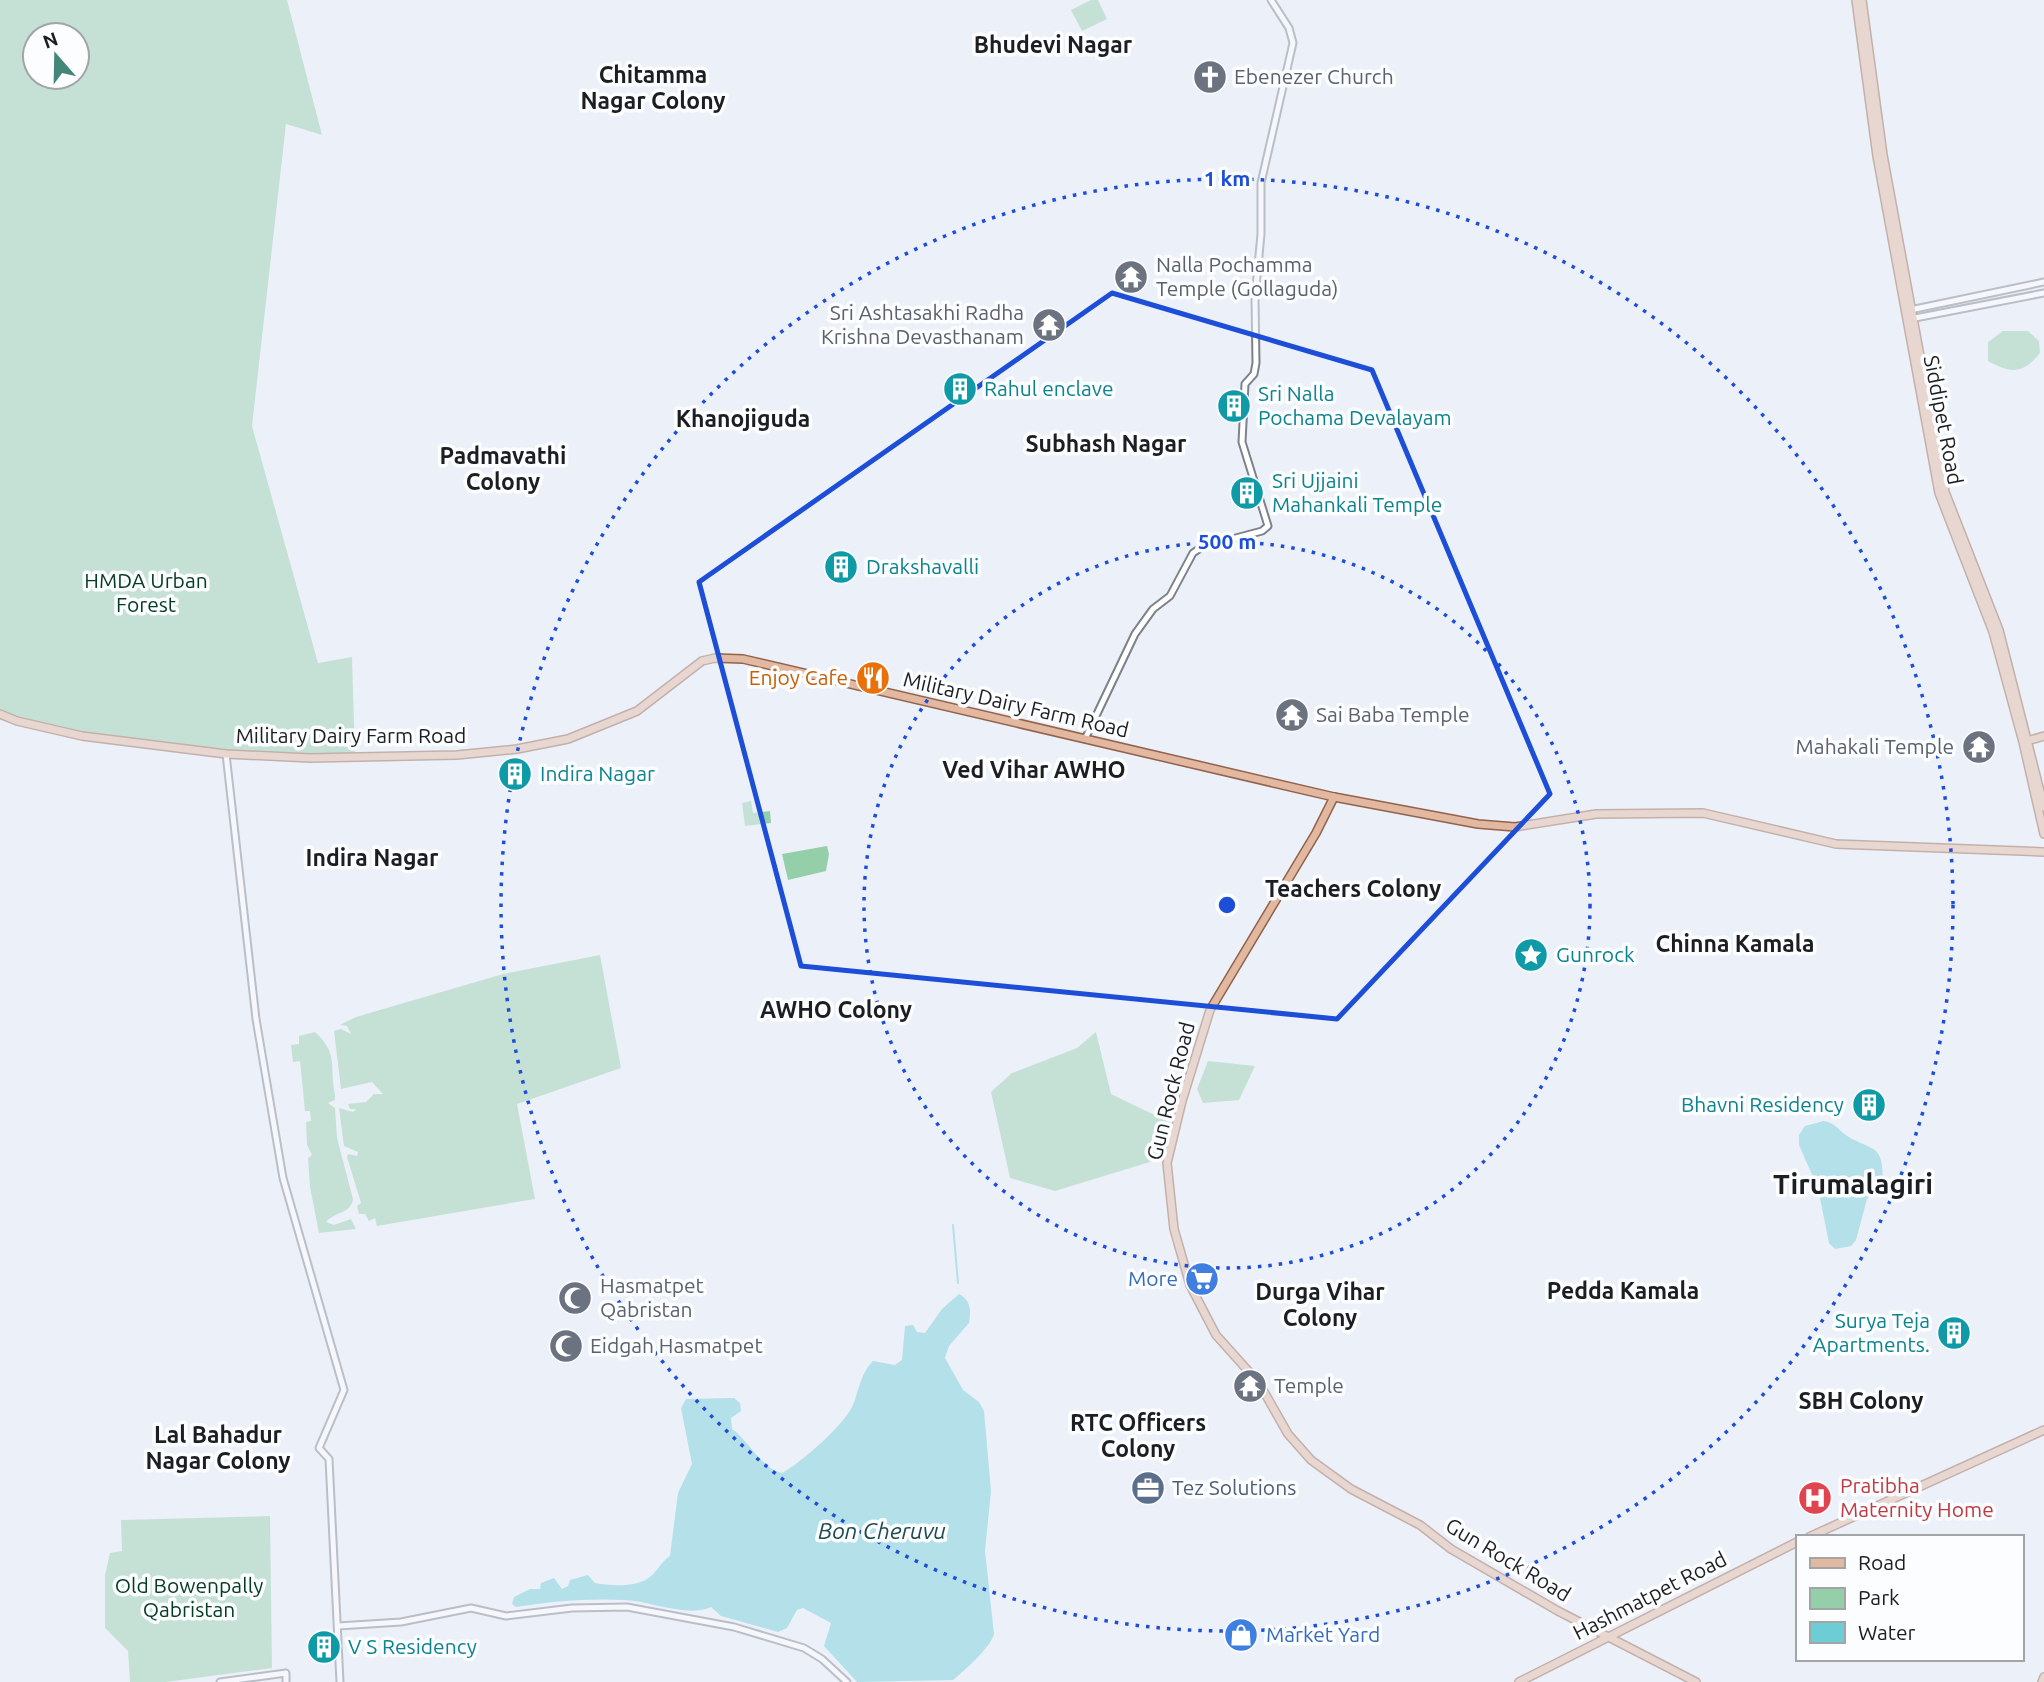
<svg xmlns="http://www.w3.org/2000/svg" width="2044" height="1682" viewBox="0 0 2044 1682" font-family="Ubuntu,sans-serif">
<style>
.green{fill:#95cfaa;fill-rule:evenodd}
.water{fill:#6dcdd4}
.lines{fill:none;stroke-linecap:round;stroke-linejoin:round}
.stream{stroke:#6dcdd4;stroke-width:2}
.minor-casing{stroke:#7d8189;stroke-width:9}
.major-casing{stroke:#92634b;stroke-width:10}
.minor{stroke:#fff;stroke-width:5}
.major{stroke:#e3b8a0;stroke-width:7}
.marked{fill:none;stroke:#1d4ed8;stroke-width:5;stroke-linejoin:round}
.ring{fill:none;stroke:#1d4ed8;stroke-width:3.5;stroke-dasharray:3.5 7}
.labels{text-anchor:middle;stroke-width:7;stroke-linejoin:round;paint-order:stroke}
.worship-label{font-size:21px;fill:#5b616d;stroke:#fcfdff;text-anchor:start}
.culture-label{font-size:21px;fill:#0d838f;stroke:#fcfdff;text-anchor:start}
.street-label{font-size:21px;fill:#1d1e21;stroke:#fcfdff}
.park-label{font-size:21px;fill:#043c21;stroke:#fcfdff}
.food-label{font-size:21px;fill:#c56008;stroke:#fcfdff;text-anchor:end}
.shop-label{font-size:21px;fill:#366cbe;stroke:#fcfdff;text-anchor:end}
.health-label{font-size:21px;fill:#be3a42;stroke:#fcfdff;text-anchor:start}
.service-label{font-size:21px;fill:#4e5e75;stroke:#fcfdff;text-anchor:start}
.neighbourhood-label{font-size:23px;font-weight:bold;fill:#1d1e21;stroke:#fcfdff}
.water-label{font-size:23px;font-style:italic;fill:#204c4f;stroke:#fcfdff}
.district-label{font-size:28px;font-weight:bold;fill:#1d1e21;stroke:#fcfdff}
.centre{fill:#1d4ed8;stroke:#fcfdff;stroke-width:3.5}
.ring-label{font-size:21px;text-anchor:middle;font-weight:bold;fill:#1d4ed8;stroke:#fcfdff;stroke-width:7;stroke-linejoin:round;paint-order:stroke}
</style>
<rect width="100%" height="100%" fill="#ecf0f9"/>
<g class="green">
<path d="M 0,0 L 287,0 L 322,135 L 286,124 L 252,426 L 318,663 L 352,657 L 355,757 L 228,754 L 106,739 L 0,715 ZM 35,35 L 77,35 L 77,77 L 35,77 Z"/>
<polygon points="1091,0 1098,0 1107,19 1082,31 1071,10"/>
<path d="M 2003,331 L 2028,331 L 2039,341 L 2040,353 C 2023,374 2011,374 1988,361 L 1988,342 Z"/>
<polygon points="751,801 753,813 770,811 771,823 745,826 742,803"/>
<polygon points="827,846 829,854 826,871 788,880 782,854"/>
<polygon points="600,955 621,1068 517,1104 535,1199 377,1226 375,1218 369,1221 365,1214 359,1214 357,1206 361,1203 347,1157 348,1154 357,1156 358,1152 344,1146 339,1108 353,1112 356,1109 350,1109 348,1104 366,1102 374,1094 383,1094 372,1082 341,1089 334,1031 341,1029 351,1034 347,1026 340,1025 356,1017 503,974"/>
<path d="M 315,1032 C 339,1054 329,1065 335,1094 L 335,1100 L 328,1103 L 335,1108 L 337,1138 L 353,1199 C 351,1214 334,1212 326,1222 L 334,1225 L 351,1219 L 356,1229 L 319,1233 L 310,1187 L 308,1158 L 312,1155 L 307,1145 L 306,1122 L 311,1121 L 310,1111 L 305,1111 L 300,1061 L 293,1062 L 291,1045 L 299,1044 L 299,1036 Z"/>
<polygon points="1096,1032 1111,1094 1171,1123 1163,1158 1055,1191 1010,1178 991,1092 1012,1073 1077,1048"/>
<polygon points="1208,1061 1255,1066 1239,1100 1203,1103 1197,1089"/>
<polygon points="270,1516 272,1668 166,1682 130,1682 128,1651 105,1628 105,1575 110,1553 122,1551 121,1520"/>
</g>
<g class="water">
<path d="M 1824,1121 C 1837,1123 1841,1134 1852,1139 C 1878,1151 1882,1148 1883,1180 L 1867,1199 L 1856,1240 L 1851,1246 L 1835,1249 L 1829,1243 L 1818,1188 L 1799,1145 L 1799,1135 L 1805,1126 Z"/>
<path d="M 959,1294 C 971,1300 971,1311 969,1323 L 949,1346 L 945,1358 L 963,1390 L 979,1402 L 984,1411 L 991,1491 L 985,1551 L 994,1634 C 991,1647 964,1671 953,1680 L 857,1682 L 824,1646 L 831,1623 L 803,1608 L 797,1610 L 787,1628 L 778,1632 L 721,1616 L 711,1607 C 687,1618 651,1601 625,1600 C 589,1598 552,1601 516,1607 L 512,1604 L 514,1597 L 530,1589 L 540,1589 L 541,1583 L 554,1578 L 562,1589 L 568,1586 L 570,1580 L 588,1575 L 595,1583 C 611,1586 638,1588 651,1576 C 659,1569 661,1562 670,1556 L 678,1493 L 692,1464 L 681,1408 L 686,1399 L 734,1398 L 740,1403 L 741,1411 L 731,1418 L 732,1429 C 748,1440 763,1470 782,1473 C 801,1463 845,1424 853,1405 C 859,1390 861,1372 873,1361 L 895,1365 L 902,1360 L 905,1326 L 913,1325 L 917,1332 L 925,1333 L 942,1309 Z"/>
</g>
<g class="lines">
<polyline class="stream" points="953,1225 958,1283"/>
<g class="minor-casing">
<g id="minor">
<polyline points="1910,310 2044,282"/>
<polyline points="1910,319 2044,293"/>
<polyline points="1085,739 1135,634 1153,609 1170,596 1193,553 1202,547 1262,531 1268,526 1242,442 1245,384 1254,374 1256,363 1255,298 1261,234 1261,183 1293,43 1289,28 1271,0"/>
<polyline points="226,754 256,1019 283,1178 344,1390 319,1448 329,1459 340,1682"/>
<polyline points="338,1626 401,1622 471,1608 506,1616 572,1608 627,1607 734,1627 804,1648 822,1659 847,1682"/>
<polyline points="220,1682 286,1673 286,1682"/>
</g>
</g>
<g class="major-casing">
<g id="major">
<polyline points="1856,0 1877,156 1939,493 1993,632 2023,742 2044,834"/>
<polyline points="1862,0 1883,155 1945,492 1999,630 2044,807"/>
<polyline points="0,714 17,721 82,736 226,754 310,758 457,755 517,749 568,739 637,711 702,661 715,658 743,659 1334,797 1478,824 1515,827 1596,814 1703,813 1836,844 2044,852"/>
<polyline points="2027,741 2044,736"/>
<polyline points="1334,797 1316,833 1210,1010 1182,1101 1167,1163 1174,1229 1190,1285 1216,1335 1259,1383 1288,1434 1311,1460 1351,1489 1420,1525 1451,1549 1558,1611 1696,1682"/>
<polyline points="1809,1537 2044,1430"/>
<polyline points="1519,1682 1797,1542"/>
<polyline points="2042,1682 2044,1677"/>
</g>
</g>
<use href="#minor" class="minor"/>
<use href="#major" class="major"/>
</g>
<path d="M0 0H2044V1682H0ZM 1112,293 L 1372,370 L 1550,794 L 1337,1019 L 801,966 L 699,582 Z" fill="#ecf0f9" fill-opacity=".55" fill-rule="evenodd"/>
<path class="marked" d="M 1112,293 L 1372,370 L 1550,794 L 1337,1019 L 801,966 L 699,582 Z"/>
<g class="ring">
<circle cx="1227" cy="905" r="363"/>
<circle cx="1227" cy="905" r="726"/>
</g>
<defs>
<g id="church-disc" transform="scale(1.75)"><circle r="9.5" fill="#6b7280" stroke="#fcfdff"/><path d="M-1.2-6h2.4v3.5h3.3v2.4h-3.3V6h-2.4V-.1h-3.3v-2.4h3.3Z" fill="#fff"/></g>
<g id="temple-disc" transform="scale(1.75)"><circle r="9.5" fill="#6b7280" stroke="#fcfdff"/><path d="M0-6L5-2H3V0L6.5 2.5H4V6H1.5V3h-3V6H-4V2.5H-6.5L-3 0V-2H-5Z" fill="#fff"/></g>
<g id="building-disc" transform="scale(1.75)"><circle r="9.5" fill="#0f9aa8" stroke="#fcfdff"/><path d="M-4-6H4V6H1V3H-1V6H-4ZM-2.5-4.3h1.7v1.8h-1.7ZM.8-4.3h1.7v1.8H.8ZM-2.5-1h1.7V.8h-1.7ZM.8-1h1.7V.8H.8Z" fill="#fff"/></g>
<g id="restaurant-disc" transform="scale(1.75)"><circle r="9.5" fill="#e8710a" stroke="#fcfdff"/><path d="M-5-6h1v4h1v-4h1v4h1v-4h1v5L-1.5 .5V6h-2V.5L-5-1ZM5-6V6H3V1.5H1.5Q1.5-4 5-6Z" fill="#fff"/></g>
<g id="sight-disc" transform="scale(1.75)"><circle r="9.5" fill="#0f9aa8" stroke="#fcfdff"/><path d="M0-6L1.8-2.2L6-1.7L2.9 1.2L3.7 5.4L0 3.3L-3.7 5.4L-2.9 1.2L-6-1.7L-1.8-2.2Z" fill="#fff"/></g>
<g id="supermarket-disc" transform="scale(1.75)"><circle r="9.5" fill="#3f7fe0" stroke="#fcfdff"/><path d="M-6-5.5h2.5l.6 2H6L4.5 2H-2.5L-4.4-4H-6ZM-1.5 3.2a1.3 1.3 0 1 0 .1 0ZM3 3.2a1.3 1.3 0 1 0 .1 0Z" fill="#fff"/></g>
<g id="mosque-disc" transform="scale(1.75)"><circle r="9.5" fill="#6b7280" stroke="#fcfdff"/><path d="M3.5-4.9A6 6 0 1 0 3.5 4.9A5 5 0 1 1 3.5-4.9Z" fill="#fff"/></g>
<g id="office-disc" transform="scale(1.75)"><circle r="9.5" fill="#5c6f8a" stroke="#fcfdff"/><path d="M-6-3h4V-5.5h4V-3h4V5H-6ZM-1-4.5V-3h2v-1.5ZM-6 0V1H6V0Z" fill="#fff"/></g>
<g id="hospital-disc" transform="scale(1.75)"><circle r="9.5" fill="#e0444e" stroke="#fcfdff"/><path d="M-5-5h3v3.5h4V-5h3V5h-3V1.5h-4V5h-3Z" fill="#fff"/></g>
<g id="shop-disc" transform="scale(1.75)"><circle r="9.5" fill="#3f7fe0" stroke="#fcfdff"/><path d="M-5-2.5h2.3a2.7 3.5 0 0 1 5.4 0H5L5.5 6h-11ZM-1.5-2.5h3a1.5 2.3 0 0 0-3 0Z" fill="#fff"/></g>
</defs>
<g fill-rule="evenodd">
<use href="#church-disc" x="1210" y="77"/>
<use href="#temple-disc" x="1131" y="277"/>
<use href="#temple-disc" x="1049" y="325"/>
<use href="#building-disc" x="960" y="389"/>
<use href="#building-disc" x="1234" y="406"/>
<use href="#building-disc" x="1247" y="493"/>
<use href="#building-disc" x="841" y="567"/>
<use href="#restaurant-disc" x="873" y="678"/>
<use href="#temple-disc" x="1292" y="715"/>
<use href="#temple-disc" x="1979" y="747"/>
<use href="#building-disc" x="515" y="774"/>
<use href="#sight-disc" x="1531" y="955"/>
<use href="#building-disc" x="1869" y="1105"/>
<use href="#supermarket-disc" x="1202" y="1279"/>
<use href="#mosque-disc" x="575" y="1298"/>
<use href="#building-disc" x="1954" y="1333"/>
<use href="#mosque-disc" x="566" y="1346"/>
<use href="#temple-disc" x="1250" y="1386"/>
<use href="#office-disc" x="1148" y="1488"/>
<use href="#hospital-disc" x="1815" y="1498"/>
<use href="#shop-disc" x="1241" y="1635"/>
<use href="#building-disc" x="324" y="1647"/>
</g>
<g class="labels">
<g class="worship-label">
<text x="1234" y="84">Ebenezer Church</text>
<text x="1156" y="272">Nalla Pochamma<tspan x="1156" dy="24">Temple (Gollaguda)</tspan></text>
<text x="1024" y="320" text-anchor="end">Sri Ashtasakhi Radha<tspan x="1024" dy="24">Krishna Devasthanam</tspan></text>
<text x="1316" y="722">Sai Baba Temple</text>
<text x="1954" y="754" text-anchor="end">Mahakali Temple</text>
<text x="600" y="1293">Hasmatpet<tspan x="600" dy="24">Qabristan</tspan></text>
<text x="590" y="1353">Eidgah Hasmatpet</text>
<text x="1274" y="1393">Temple</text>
</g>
<g class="culture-label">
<text x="984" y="396">Rahul enclave</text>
<text x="1258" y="401">Sri Nalla<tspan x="1258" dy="24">Pochama Devalayam</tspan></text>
<text x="1272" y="488">Sri Ujjaini<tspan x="1272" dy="24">Mahankali Temple</tspan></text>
<text x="866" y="574">Drakshavalli</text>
<text x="540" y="781">Indira Nagar</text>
<text x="1556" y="962">Gunrock</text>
<text x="1844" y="1112" text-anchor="end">Bhavni Residency</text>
<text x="1930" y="1328" text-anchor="end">Surya Teja<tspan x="1930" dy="24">Apartments.</tspan></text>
<text x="348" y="1654">V S Residency</text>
</g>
<g class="street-label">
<text transform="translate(1943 420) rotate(79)" y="7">Siddipet Road</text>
<text transform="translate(1016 705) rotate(13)" y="7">Military Dairy Farm Road</text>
<text x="351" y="743">Military Dairy Farm Road</text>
<text transform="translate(1171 1091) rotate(-76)" y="7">Gun Rock Road</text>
<text transform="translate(1508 1560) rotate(31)" y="7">Gun Rock Road</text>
<text transform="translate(1650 1596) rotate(-27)" y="7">Hashmatpet Road</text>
</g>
<g class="park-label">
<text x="146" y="588">HMDA Urban<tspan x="146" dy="24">Forest</tspan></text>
<text x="189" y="1593">Old Bowenpally<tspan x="189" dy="24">Qabristan</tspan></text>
</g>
<g class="food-label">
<text x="848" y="685">Enjoy Cafe</text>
</g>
<g class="shop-label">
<text x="1178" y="1286">More</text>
<text x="1266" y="1642" text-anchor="start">Market Yard</text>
</g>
<g class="health-label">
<text x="1840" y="1493">Pratibha<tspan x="1840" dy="24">Maternity Home</tspan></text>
</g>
<g class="service-label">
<text x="1172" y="1495">Tez Solutions</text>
</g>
<g class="neighbourhood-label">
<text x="1053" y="53">Bhudevi Nagar</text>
<text x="653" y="83">Chitamma<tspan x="653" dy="26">Nagar Colony</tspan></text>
<text x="743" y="427">Khanojiguda</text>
<text x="1106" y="452">Subhash Nagar</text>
<text x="503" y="464">Padmavathi<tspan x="503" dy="26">Colony</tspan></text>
<text x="1034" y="778">Ved Vihar AWHO</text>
<text x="372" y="866">Indira Nagar</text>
<text x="1353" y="897">Teachers Colony</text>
<text x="1735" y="952">Chinna Kamala</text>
<text x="836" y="1018">AWHO Colony</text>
<text x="1623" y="1299">Pedda Kamala</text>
<text x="1320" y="1300">Durga Vihar<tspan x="1320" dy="26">Colony</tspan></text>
<text x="1861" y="1409">SBH Colony</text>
<text x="1138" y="1431">RTC Officers<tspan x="1138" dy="26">Colony</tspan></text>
<text x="218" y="1443">Lal Bahadur<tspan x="218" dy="26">Nagar Colony</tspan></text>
</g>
<g class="water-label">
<text x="882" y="1539">Bon Cheruvu</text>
</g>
<g class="district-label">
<text x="1853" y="1194">Tirumalagiri</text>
</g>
</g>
<circle cx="1227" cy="905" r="10" class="centre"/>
<g class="ring-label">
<text x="1227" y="186">1 km</text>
<text x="1227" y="549">500 m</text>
</g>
<rect x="1796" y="1535" width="228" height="126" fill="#fcfdff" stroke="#a3a4a6" stroke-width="2"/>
<rect x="1810" y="1558" width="35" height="10" fill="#e3b8a0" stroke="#a3a4a6" stroke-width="2"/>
<text x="1858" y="1570" font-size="21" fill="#1d1e21">Road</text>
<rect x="1810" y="1588" width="35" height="21" fill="#95cfaa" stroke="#a3a4a6" stroke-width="2"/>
<text x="1858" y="1605" font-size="21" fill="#1d1e21">Park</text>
<rect x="1810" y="1622" width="35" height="21" fill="#6dcdd4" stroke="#a3a4a6" stroke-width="2"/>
<text x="1858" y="1640" font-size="21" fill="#1d1e21">Water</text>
<g transform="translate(56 56) rotate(340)"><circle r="33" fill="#fcfdff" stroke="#a3a4a6" stroke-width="2"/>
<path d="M0-5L12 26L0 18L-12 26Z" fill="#448779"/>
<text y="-10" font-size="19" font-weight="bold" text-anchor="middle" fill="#1d1e21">N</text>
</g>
</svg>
